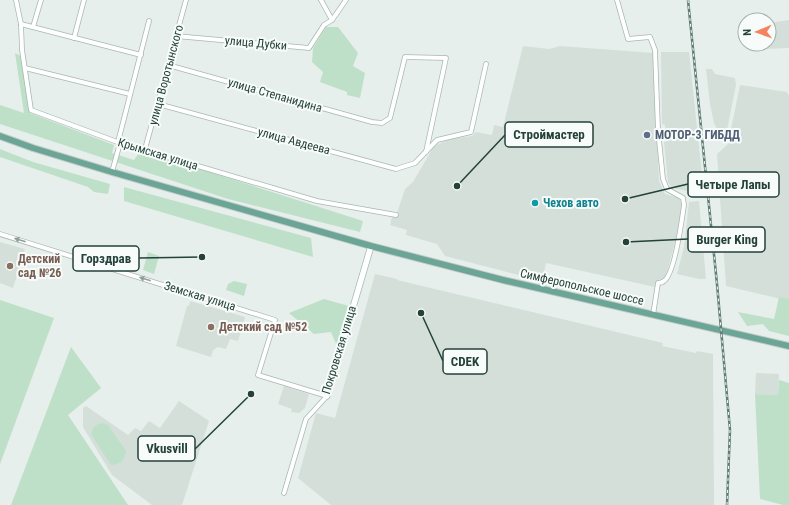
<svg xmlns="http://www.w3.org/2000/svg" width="789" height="505" viewBox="0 0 789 505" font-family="'Roboto Condensed',sans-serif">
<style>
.built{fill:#d4dfda}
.green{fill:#bfe0c8}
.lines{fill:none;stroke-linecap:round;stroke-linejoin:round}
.street-casing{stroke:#a8b8b2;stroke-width:5.5}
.secondary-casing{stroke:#a4bbb3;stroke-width:7}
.primary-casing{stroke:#c2cac8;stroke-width:8}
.street{stroke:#fff;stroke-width:4}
.secondary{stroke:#fff;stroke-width:5.5}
.primary{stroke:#6aa596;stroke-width:6}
.rail-casing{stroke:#5f7d75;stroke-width:2.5}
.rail{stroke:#f7fbf9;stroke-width:1;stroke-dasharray:3;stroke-linecap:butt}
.oneway{fill:#92a09c}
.service-dot{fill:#5c6f8a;stroke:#f7fbf9;stroke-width:1.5}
.culture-dot{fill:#0f9aa8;stroke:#f7fbf9;stroke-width:1.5}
.education-dot{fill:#8d6e63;stroke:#f7fbf9;stroke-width:1.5}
.labels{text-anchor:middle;stroke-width:4;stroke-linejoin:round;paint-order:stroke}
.street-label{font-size:12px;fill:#24423a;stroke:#f7fbf9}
.service-label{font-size:12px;font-weight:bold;fill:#4e5e75;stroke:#f7fbf9;text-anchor:start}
.culture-label{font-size:12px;font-weight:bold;fill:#0d838f;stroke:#f7fbf9;text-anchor:start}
.education-label{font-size:12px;font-weight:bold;fill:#785e54;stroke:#f7fbf9;text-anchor:start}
.leader{fill:none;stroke:#24423a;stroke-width:1.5}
.callout-dot{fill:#24423a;stroke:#f7fbf9;stroke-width:1.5}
.callout{fill:#f7fbf9;stroke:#24423a;stroke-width:1.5}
.callout-label{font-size:13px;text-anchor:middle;font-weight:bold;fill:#24423a}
</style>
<rect width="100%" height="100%" fill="#e6efeb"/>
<g class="built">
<polygon points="789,20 789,48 761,49 761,44 769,44 769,23"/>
<polygon points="523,46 549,49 560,46 653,53 659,181 665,194 679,198 684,208 665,280 655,287 546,263 542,281 445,256 437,244 406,235 407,230 390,225 392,217 396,216 405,189 413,182 434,146 450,139 472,136 476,132 492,135 494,125 503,127"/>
<polygon points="661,52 689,52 704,194 672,188 668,182 664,142 666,142 665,125 662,124"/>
<polygon points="706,69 712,69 715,74 735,78 736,85 726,135 719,133 714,123 710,104"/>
<polygon points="740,85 787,92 789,96 789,301 726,286 717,154 728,144"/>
<polygon points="699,201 706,279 699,279 677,274 684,247 689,202"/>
<polygon points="0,242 25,249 13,288 0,283"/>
<polygon points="375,274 397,279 397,280 663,343 662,346 696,353 697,351 713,354 714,505 331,505 298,478 316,413 335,418"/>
<polygon points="190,301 245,317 238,341 230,339 226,349 218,347 213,350 211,357 176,346 187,306 189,306"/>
<polygon points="756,373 779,374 778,395 755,394"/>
<polygon points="284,386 309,394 305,408 299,413 291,412 292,409 278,404"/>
<polygon points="179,401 209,421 182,505 152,505 112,475 83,427 83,408 86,406 128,435 135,428 141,431 149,421 160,428"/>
</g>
<g class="green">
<polygon points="326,27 338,27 358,53 353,66 365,73 360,98 347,95 347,92 320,82 323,72 312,62 313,48"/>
<polygon points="15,53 21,56 30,113 114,145 112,153 134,160 141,150 363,221 360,232 228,199 0,124 0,105 24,113"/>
<polygon points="0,149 33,162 110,184 108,194 94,192 88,187 0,157"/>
<polygon points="124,187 311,238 313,257 124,201"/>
<polygon points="148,252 159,256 154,274 143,270"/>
<polygon points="234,281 247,284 244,296 226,290 228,284"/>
<polygon points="779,297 789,299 789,336 769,331 763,324 747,326 738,312 774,319"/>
<polygon points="324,299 349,306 337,346 331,332 314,334 289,313"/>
<polygon points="0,300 54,318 0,464"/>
<polygon points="71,347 101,388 68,415 128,505 11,505"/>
<polygon points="779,380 789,383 789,505 783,505 760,499 755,394 778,395"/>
<path d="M 103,423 L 108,425 L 126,451 C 125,460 120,465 111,465 L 91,434 L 93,428 L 98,424 Z"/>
</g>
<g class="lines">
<g class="street-casing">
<g id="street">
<polyline points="16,0 21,24 22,50 31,110 120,143 317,201 396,215"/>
<polyline points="321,0 332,20"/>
<path d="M 617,0 L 628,39 L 650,37 L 655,50 L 658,130 L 663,179 L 667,189 L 683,198 L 684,205 C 682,219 675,274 664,281 C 662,283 661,283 658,283 L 653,315"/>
<polyline points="21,24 141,55"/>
<polyline points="33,27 41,0"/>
<polyline points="176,36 309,48 324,25 332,20 346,0"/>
<polyline points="74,38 84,0"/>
<polyline points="168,65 372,122 382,123 390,118 405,57 446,58 426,152"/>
<polyline points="25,68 130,94"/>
<polyline points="158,104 396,169 415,163 437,140 471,132 486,64"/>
<polyline points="118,142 149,21"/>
<polyline points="145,149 186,0"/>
<polyline points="112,172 120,143"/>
<polyline points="0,234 275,320 258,375 327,396 306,419 284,493"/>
</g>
</g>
<g class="secondary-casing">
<polyline id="secondary" points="327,396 371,246"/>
</g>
<g class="primary-casing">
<polyline id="primary" points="0,136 33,148 112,172 371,246 503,280 789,346"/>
</g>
<use href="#street" class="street"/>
<use href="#secondary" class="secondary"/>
<use href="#primary" class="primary"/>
<g class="rail-casing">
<polyline id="rail" points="688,0 717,284 730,430 727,505"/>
</g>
<use href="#rail" class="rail"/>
</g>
<defs><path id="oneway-solid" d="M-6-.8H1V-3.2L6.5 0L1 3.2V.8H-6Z"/></defs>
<g class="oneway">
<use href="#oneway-solid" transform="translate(20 240) rotate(-162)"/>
<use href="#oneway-solid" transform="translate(145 279) rotate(-163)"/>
</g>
<circle class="service-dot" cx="647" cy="135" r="4"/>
<circle class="culture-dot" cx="535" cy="203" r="4"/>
<g class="education-dot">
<circle cx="10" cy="266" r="4"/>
<circle cx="211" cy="327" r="4"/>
</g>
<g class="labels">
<g class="street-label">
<text transform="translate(256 43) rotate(5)" y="4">улица Дубки</text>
<text transform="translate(166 75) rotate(-75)" y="4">улица Воротынского</text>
<text transform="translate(275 95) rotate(16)" y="4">улица Степанидина</text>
<text transform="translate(294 141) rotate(15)" y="4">улица Авдеева</text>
<text transform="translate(158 154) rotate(17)" y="4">Крымская улица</text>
<text transform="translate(582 287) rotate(13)" y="4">Симферопольское шоссе</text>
<text transform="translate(200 296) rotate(17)" y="4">Земская улица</text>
<text transform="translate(339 350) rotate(-73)" y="4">Покровская улица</text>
</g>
<g class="service-label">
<text x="655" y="139">МОТОР-3 ГИБДД</text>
</g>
<g class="culture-label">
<text x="543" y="207">Чехов авто</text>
</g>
<g class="education-label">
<text x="18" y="263">Детский<tspan x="18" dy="14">сад №26</tspan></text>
<text x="219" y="331">Детский сад №52</text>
</g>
</g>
<path class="leader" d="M457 186L505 135M625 199L688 184M626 242L688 239M202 257L139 258M421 313L443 361M251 394L195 449"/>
<g class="callout-dot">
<circle cx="457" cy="186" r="4"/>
<circle cx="625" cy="199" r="4"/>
<circle cx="626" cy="242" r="4"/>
<circle cx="202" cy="257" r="4"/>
<circle cx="421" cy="313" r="4"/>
<circle cx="251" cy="394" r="4"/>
</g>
<g class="callout">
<rect x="505" y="122" width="88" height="25" rx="4"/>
<rect x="688" y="172" width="91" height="25" rx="4"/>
<rect x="688" y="227" width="77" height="25" rx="4"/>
<rect x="73" y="246" width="66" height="25" rx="4"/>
<rect x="443" y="349" width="44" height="25" rx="4"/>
<rect x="138" y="436" width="57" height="25" rx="4"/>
</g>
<g class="callout-label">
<text x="549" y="139">Строймастер</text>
<text x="733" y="189">Четыре Лапы</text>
<text x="727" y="244">Burger King</text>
<text x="106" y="263">Горздрав</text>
<text x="465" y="366">CDEK</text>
<text x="167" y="453">Vkusvill</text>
</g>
<g transform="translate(757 32) rotate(268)"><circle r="19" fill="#f7fbf9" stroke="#a3b1ad"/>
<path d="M0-3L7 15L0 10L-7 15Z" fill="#f4845f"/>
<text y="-6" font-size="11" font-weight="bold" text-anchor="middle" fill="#24423a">N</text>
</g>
</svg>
